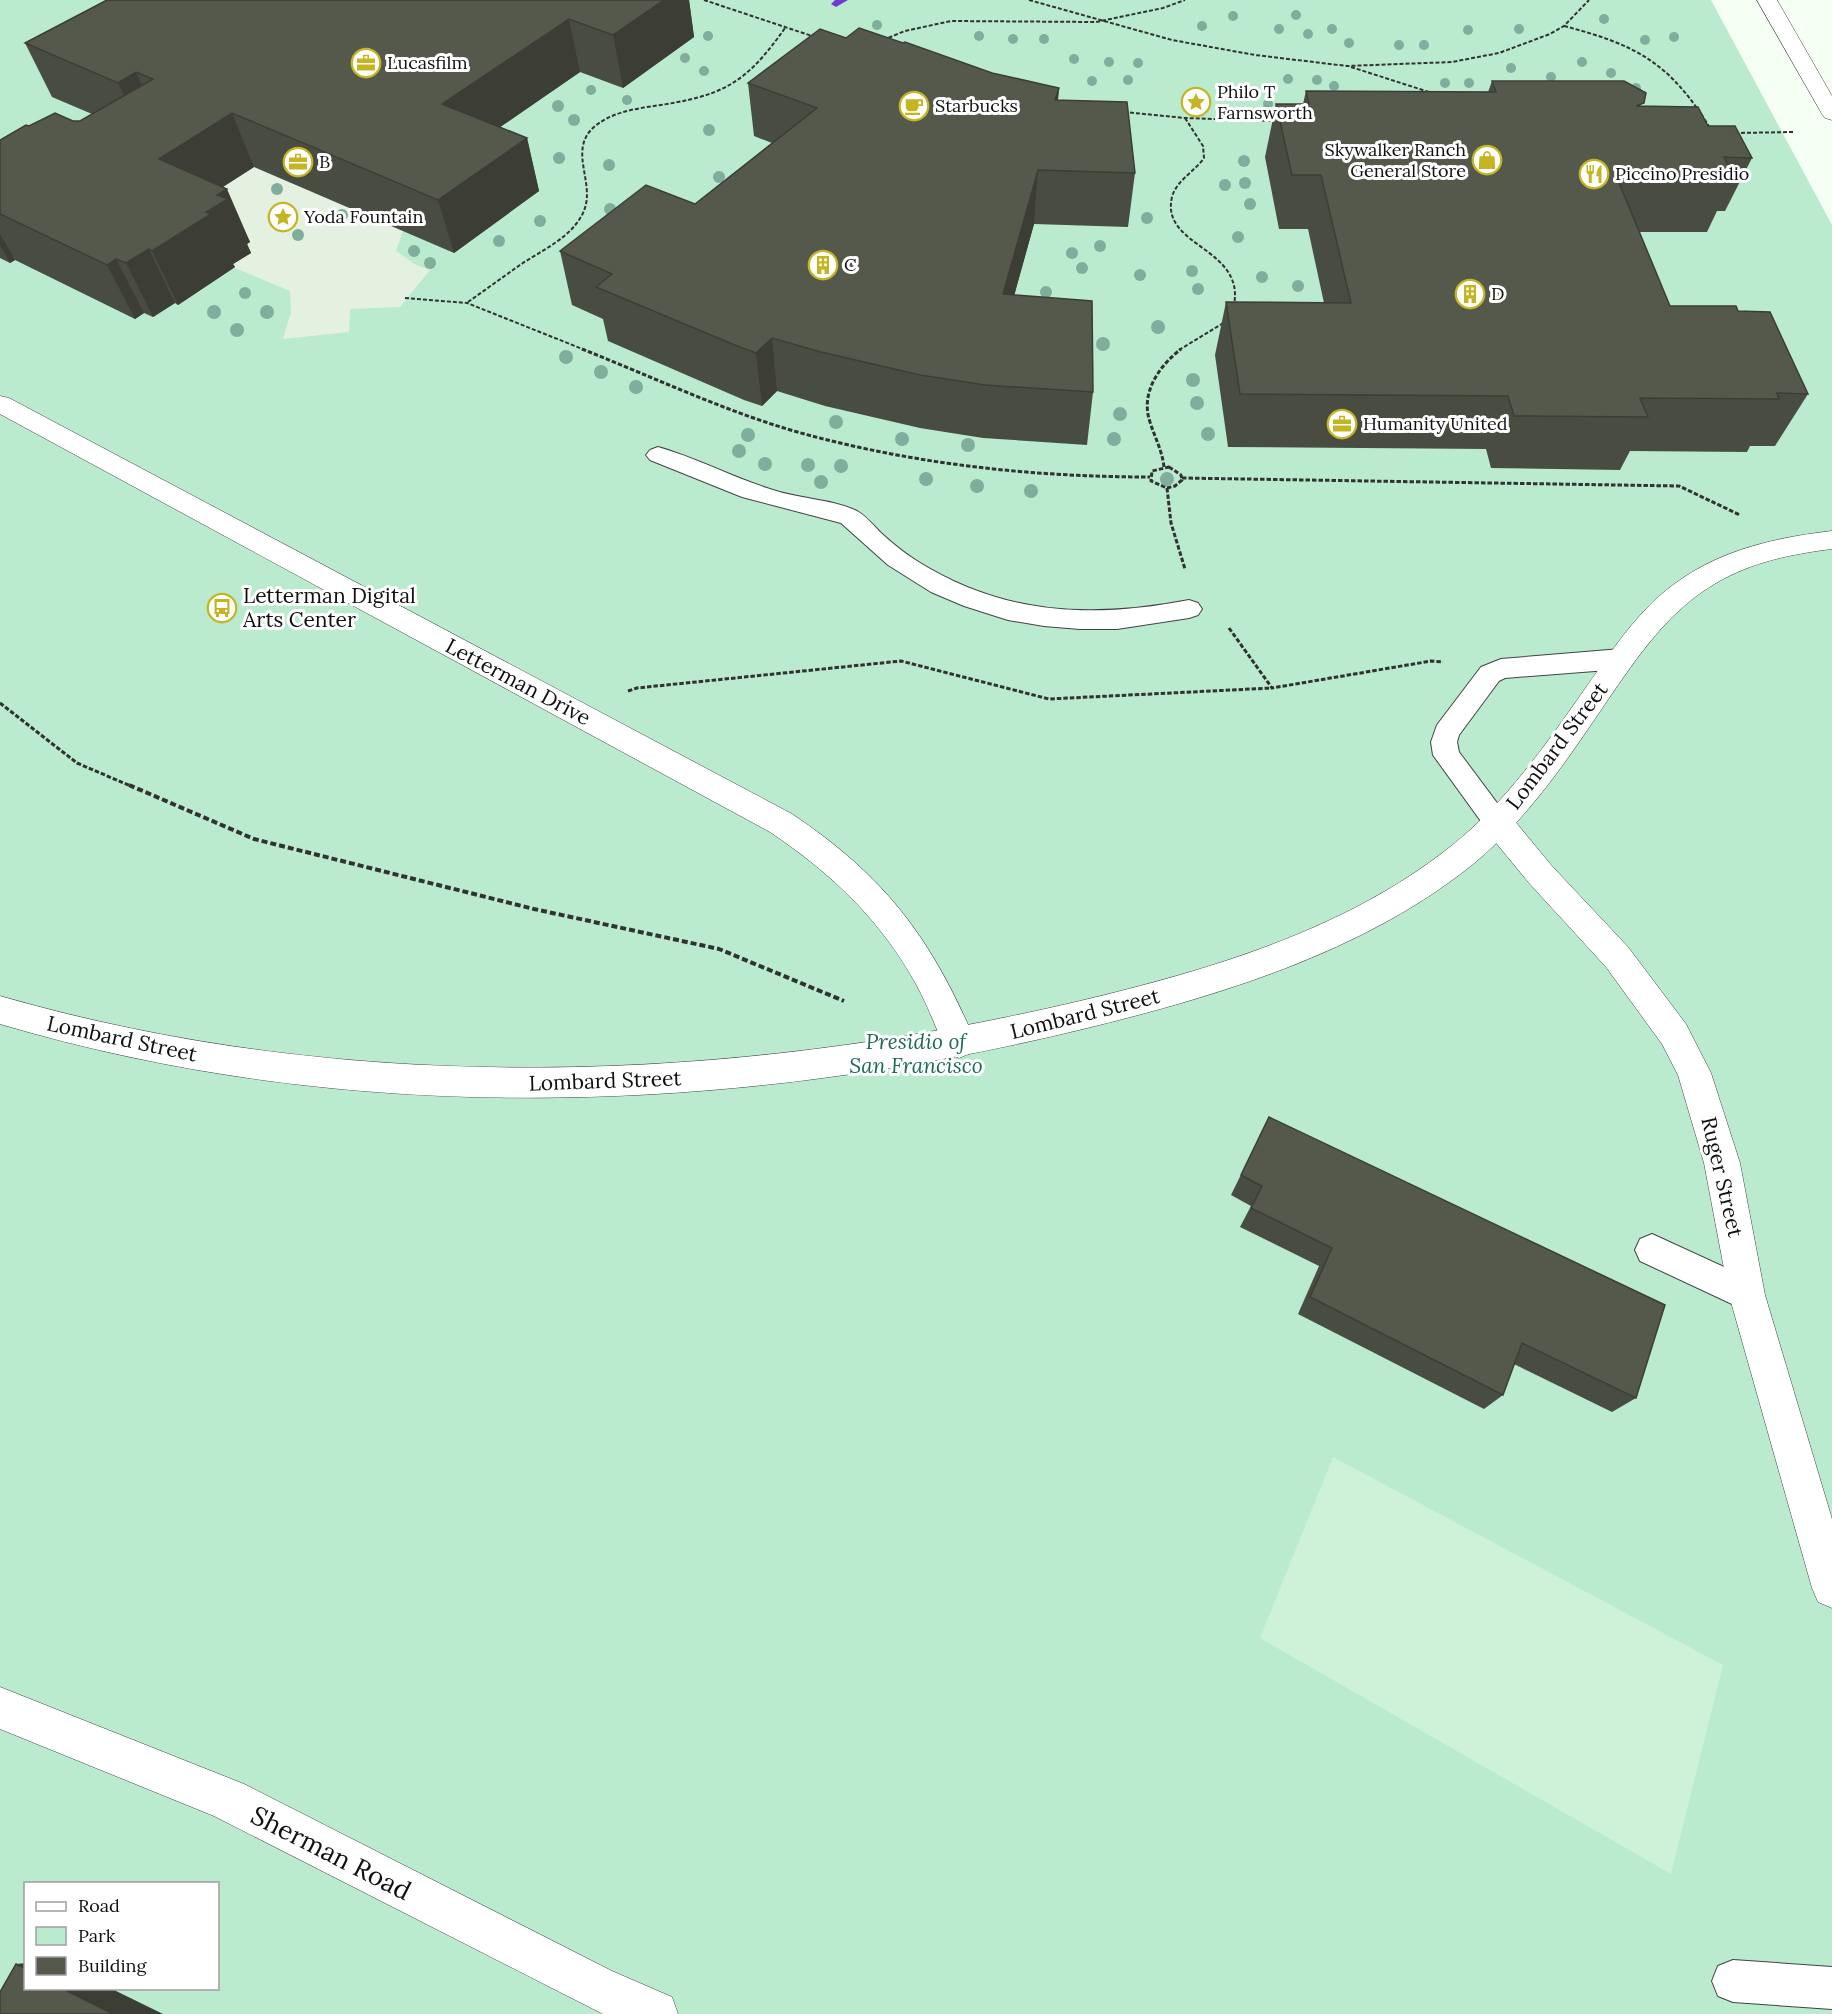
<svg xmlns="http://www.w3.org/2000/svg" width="1832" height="2014" viewBox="0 0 1832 2014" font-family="Lora,serif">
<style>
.green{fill:#baebcf;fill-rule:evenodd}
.pitch{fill:#cdf2d8}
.plaza{fill:#e5f1e0}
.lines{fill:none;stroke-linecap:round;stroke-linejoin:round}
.stream{fill:#6f3ad1;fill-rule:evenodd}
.service-casing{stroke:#434343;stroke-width:2}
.minor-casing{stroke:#434343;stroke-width:1}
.tertiary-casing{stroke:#434343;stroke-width:1}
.path-far2{stroke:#323232;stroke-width:2;stroke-dasharray:4 2;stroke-linecap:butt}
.path-far1{stroke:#323232;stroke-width:3;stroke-dasharray:4.5 2;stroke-linecap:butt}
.path{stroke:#323232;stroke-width:4;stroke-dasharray:6 3;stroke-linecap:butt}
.service{fill:#fff;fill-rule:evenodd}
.minor{fill:#fff;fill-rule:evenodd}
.tertiary{fill:#fff;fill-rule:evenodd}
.tree{fill:#7fae9d}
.wall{fill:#494d41}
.shaded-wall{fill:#3c3e35}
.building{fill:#55594c;stroke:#3c3e35;stroke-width:1.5}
.labels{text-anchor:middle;stroke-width:6;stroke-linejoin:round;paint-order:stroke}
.far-poi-label{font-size:18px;fill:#101010;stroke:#fff;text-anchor:start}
.poi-label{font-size:21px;fill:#101010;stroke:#fff;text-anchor:start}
.street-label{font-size:21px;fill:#101010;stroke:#fff}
.park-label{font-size:21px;font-style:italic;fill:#1d6b57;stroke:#fff}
.near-street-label{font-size:26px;fill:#101010;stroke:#fff}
</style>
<rect width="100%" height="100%" fill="#f6fff3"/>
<path class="green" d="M 0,0 L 1711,0 L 1832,225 L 1832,2014 L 0,2014 ZM 26,1884 L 218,1884 L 218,1988 L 26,1988 Z"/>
<polygon class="pitch" points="1333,1457 1723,1665 1671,1874 1260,1638"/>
<polygon class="plaza" points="254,167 403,231 396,251 416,265 430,270 400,307 350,309 349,332 283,339 291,312 290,291 230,266 250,253 183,212"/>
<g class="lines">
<polygon class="stream" points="835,0 848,0 836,7 831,4"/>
<g class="service-casing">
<g id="service">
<path d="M 658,447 C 697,458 734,478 773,490 C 800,499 832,499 857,511 C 866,516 874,526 881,533 C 892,543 904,553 917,561 C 1003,615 1091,619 1189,600 L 1198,603 L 1202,609 L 1198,615 L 1189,618 L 1117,629 L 1080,629 L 1044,626 L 1008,620 L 964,606 L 931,592 L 888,565 L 841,523 L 742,497 L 650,460 L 646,455 L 650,450 Z"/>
<polygon points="1621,649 1630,652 1634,659 1630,666 1621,669 1505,678 1499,681 1459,735 1457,742 1459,752 1512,823 1508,831 1498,834 1488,831 1433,755 1431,742 1437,725 1481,667 1501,659"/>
<polygon points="1652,1234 1759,1283 1764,1295 1759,1307 1747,1311 1640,1261 1635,1250 1640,1239"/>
<polygon points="1733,1960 1832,1967 1832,2009 1733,2002 1718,1996 1712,1981 1718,1966"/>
</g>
</g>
<g class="minor-casing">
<g id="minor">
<polygon points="1757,0 1777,0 1832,96 1832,120 1825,118 1822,114"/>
<path d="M 0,396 L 9,398 L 792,814 C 886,877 932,939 976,1043 L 971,1053 L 959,1058 L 947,1053 C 937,1031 929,1008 917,986 C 882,921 831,873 770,832 L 0,414 Z"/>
<polygon points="1498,811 1509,814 1551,865 1628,947 1686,1024 1711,1073 1740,1163 1765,1295 1832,1519 1832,1608 1818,1602 1812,1588 1729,1295 1704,1163 1678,1075 1662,1044 1606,967 1529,883 1487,832 1483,823 1487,814"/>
<polygon points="0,1687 244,1784 612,1971 672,1997 678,2014 603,2014 214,1816 0,1729"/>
</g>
</g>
<g class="tertiary-casing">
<path id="tertiary" d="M 1832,531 L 1832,549 C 1791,554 1752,562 1716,583 C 1668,611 1638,656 1607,701 C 1568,759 1527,820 1472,865 C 1362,953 1218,996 1083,1029 C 730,1115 351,1128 0,1024 L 0,996 C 350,1097 728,1084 1080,1001 C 1209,970 1344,931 1450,847 C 1506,803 1547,743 1587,686 C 1614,648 1640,607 1680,580 C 1724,549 1779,537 1832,531 Z"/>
</g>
<g class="path-far2">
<polyline points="704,0 815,37"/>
<polyline points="1029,0 1172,40 1255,55 1347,66 1452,62 1499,53 1550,34 1564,26 1589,0"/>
<path d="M 1564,26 C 1637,45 1670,63 1710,128"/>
<polyline points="883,40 905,31 951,21 1096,22 1163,8 1185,0"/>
<polyline points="1351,67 1432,93"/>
<polyline points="1124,112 1185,118 1276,121"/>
<path d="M 1185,118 L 1203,146 L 1204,158 C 1195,171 1176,181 1172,197 C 1160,247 1245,247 1234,305"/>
<polyline points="1735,133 1794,132"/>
<polyline points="405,298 467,303 585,350"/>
<path d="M 468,302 C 485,290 503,277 520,265 C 542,250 571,238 583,213 C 597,184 567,151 594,127 C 610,113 633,109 654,106 C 722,96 745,85 785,28"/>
<polyline points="1179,350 1225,322"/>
</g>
<g class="path-far1">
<path d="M 582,349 C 655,378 735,416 812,436 C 922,465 1036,477 1150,477"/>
<path d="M 1164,467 C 1162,450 1155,438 1150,422 C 1140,393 1159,366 1181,349"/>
<polygon points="1169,467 1181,475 1182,480 1175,486 1167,488 1151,481 1152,471"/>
<polyline points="1182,478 1679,486 1740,515"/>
<polyline points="1167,488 1171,523 1185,569"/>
<polyline points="1229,628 1272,688 1431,661 1443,662"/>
<polyline points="628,691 637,688 901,661 1049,699 1272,688"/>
<polyline points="0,703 77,763 133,787"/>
</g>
<polyline class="path" points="129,785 254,839 534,909 719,949 844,1001"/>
<use href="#service" class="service"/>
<use href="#minor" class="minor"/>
<use href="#tertiary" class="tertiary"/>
</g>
<g class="tree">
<circle cx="1296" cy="15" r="5"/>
<circle cx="1233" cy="16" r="5"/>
<circle cx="1604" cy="19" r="5"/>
<circle cx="877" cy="25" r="5"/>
<circle cx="1202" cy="26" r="5"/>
<circle cx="1279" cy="29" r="5"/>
<circle cx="1332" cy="29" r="5"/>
<circle cx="1519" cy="29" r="5"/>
<circle cx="1468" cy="30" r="5"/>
<circle cx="1308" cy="34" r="5"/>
<circle cx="708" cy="36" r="5"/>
<circle cx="979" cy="36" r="5"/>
<circle cx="1674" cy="37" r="5"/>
<circle cx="1013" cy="39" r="5"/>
<circle cx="1044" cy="39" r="5"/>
<circle cx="1645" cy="40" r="5"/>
<circle cx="1349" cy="43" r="5"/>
<circle cx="1399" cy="45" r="5"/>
<circle cx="1424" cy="45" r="5"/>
<circle cx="685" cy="58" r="5"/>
<circle cx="1074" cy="59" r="5"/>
<circle cx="1109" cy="62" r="5"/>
<circle cx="1582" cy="62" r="5"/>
<circle cx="1138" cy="63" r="5"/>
<circle cx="1511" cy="68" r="5"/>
<circle cx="704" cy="71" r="5"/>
<circle cx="1611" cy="73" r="5"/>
<circle cx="1551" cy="77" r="5"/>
<circle cx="1288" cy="79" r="5"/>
<circle cx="1128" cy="80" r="5"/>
<circle cx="1317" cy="80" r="5"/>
<circle cx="1092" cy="81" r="5"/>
<circle cx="1445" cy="83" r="5"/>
<circle cx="1469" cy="83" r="5"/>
<circle cx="1334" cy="86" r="5"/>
<circle cx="1636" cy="88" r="5"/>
<circle cx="591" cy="90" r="5"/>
<circle cx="627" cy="100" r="5"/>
<circle cx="1268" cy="104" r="5"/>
<circle cx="558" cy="106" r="6"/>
<circle cx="574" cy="120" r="6"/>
<circle cx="709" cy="130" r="6"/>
<circle cx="559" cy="158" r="6"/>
<circle cx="1244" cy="161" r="6"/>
<circle cx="609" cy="165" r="6"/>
<circle cx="719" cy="177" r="6"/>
<circle cx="1245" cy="183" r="6"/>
<circle cx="1225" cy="185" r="6"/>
<circle cx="277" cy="189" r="6"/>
<circle cx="1250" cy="204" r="6"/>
<circle cx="610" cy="209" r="6"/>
<circle cx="342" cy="215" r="6"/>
<circle cx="1147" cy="218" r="6"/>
<circle cx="540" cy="221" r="6"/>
<circle cx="298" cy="235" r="6"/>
<circle cx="1238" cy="237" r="6"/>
<circle cx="499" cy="241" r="6"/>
<circle cx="1100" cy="246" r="6"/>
<circle cx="414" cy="251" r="6"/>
<circle cx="1072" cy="253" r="6"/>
<circle cx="430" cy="263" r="6"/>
<circle cx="1082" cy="268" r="6"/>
<circle cx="1192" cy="271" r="6"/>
<circle cx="1140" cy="275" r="6"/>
<circle cx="1262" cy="277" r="6"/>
<circle cx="1298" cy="286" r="6"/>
<circle cx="1198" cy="289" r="6"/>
<circle cx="1046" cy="292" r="6"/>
<circle cx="245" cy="293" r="6"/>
<circle cx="214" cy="312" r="7"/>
<circle cx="267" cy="312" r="7"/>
<circle cx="1158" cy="327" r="7"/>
<circle cx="237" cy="330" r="7"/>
<circle cx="1103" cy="344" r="7"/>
<circle cx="566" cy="357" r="7"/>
<circle cx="601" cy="372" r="7"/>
<circle cx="1193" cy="380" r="7"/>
<circle cx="636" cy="387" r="7"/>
<circle cx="1197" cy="403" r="7"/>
<circle cx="1120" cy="414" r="7"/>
<circle cx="836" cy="422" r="7"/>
<circle cx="1208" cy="434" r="7"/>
<circle cx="748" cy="435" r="7"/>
<circle cx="902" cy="439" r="7"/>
<circle cx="1114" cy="439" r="7"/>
<circle cx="968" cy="445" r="7"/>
<circle cx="739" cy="451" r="7"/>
<circle cx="765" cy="464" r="7"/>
<circle cx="808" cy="465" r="7"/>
<circle cx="841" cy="466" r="7"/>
<circle cx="926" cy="479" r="7"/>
<circle cx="1167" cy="479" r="7"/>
<circle cx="821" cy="482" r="7"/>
<circle cx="977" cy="486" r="7"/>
<circle cx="1031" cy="491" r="7"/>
</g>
<g class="wall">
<polygon points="107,0 689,0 694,37 623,88 580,72 500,127 527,138 539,191 454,253 254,167 223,187 250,242 247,244 251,253 233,264 235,267 178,305 175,303 153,317 144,313 135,319 15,260 10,263 0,258 0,140 29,126 80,121 92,114 52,97 25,43"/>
<polygon points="846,38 992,73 1059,88 1058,100 1135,173 1128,227 1034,224 1014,295 1093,392 1087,445 983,438 920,428 825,406 777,391 762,406 744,400 608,341 603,319 572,305 560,251 695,204 772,143 754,136 748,83"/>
<polygon points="1492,81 1642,106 1708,126 1752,158 1725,211 1717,211 1707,232 1639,232 1670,306 1738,311 1808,394 1775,446 1750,446 1747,452 1630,451 1620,470 1491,468 1486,449 1228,447 1215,355 1226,302 1324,303 1308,229 1279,229 1265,157 1276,104 1303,104 1306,91 1488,92"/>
<polygon points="1269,1117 1636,1398 1612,1412 1514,1364 1503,1395 1484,1409 1298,1314 1319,1266 1240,1227 1251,1206 1231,1195"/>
</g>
<g class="shaded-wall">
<polygon points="650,0 689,0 694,37 623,88 613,35"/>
<polygon points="569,19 580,72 457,157 442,104"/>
<polygon points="136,72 160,126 143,136 118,83"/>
<polygon points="1059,88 1054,141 1055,100"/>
<polygon points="232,113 254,167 183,212 159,159"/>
<polygon points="527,138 539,191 454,253 438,200"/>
<polygon points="1038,170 1034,224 1000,347 1003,294"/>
<polygon points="227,189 250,242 247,244 251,253 233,264 235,267 178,305 152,251 206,212 217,195"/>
<polygon points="0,234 15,260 10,263 0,245"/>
<polygon points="149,249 175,303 153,317 126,263"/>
<polygon points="116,259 144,313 135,319 107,265"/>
<polygon points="772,338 777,391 762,406 756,353"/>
<polygon points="26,1963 26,1969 16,1964"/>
<polygon points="63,1989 112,1989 163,2014 113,2014"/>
</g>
<g class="building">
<polygon points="107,0 664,0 613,35 569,19 442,104 527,138 438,200 232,113 159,159 227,189 217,195 228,199 206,212 211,214 152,251 149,249 126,263 116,259 107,265 0,214 0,140 26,125 29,126 55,113 73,121 80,121 153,79 136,72 118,83 25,43"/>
<polygon points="859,28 903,43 905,42 992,73 1059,88 1055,100 1127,102 1135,173 1038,170 1003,294 1092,301 1093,392 985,385 920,375 821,352 772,338 756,353 737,346 596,287 612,274 560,251 646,185 695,204 817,108 748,83 820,29 846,38"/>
<polygon points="1492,81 1624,81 1646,93 1644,103 1636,106 1698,107 1708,126 1735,126 1752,158 1724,157 1734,178 1617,178 1670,306 1736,306 1738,311 1770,312 1808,394 1777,393 1779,399 1640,398 1648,417 1514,416 1508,396 1240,394 1226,302 1351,303 1321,175 1292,175 1276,104 1309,104 1306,91 1496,92"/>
<polygon points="1269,1117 1665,1305 1636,1398 1522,1343 1503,1395 1310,1297 1332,1248 1251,1208 1262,1186 1241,1175"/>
<polygon points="16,1964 26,1969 26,1989 63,1989 113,2014 0,2014 0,1992"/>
</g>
<defs>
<g id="office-ring" transform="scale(1.5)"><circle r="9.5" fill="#fff" stroke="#c5b523" stroke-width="1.5"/><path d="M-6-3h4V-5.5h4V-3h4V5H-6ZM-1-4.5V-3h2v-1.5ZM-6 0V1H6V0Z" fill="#c5b523"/></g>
<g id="sight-ring" transform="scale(1.5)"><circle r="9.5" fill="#fff" stroke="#c5b523" stroke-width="1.5"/><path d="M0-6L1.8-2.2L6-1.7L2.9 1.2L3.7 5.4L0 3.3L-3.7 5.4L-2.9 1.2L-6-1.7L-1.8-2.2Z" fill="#c5b523"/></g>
<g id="cafe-ring" transform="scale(1.5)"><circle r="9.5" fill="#fff" stroke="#c5b523" stroke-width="1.5"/><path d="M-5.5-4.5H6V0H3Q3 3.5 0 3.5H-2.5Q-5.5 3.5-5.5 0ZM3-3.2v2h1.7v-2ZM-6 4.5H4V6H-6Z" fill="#c5b523"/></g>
<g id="shop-ring" transform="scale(1.5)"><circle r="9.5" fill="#fff" stroke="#c5b523" stroke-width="1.5"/><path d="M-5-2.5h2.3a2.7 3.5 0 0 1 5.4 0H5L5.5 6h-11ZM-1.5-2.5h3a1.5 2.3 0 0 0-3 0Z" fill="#c5b523"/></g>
<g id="restaurant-ring" transform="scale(1.5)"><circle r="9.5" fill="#fff" stroke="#c5b523" stroke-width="1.5"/><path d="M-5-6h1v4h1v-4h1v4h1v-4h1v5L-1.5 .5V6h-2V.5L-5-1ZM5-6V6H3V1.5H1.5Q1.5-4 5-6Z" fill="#c5b523"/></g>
<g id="building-ring" transform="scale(1.5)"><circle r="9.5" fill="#fff" stroke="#c5b523" stroke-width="1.5"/><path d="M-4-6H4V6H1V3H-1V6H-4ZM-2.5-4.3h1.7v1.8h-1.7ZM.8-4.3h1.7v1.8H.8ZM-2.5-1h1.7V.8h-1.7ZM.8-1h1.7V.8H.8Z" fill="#c5b523"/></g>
<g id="bus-ring" transform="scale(1.5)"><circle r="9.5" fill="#fff" stroke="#c5b523" stroke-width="1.5"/><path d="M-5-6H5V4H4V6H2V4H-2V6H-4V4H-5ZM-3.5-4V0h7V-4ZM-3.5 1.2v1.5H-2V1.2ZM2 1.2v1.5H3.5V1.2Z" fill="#c5b523"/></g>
</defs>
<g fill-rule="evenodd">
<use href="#office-ring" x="366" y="63"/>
<use href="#sight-ring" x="1196" y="102"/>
<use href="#cafe-ring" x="914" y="106"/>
<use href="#shop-ring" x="1487" y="160"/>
<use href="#office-ring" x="298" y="162"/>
<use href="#restaurant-ring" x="1594" y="174"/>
<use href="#sight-ring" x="283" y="217"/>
<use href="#building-ring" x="823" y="265"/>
<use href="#building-ring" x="1470" y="294"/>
<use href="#office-ring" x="1342" y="424"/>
<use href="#bus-ring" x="222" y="608"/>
</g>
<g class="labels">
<g class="far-poi-label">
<text x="387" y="69">Lucasfilm</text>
<text x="1217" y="98">Philo T<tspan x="1217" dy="21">Farnsworth</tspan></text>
<text x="935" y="112">Starbucks</text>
<text x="1466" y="156" text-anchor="end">Skywalker Ranch<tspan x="1466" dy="21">General Store</tspan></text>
<text x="319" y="168">B</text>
<text x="1615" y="180">Piccino Presidio</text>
<text x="304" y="223">Yoda Fountain</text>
<text x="844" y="271">C</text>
<text x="1491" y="300">D</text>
<text x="1363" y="430">Humanity United</text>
</g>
<g class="poi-label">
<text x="243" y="603">Letterman Digital<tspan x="243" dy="24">Arts Center</tspan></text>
</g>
<g class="street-label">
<text transform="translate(518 682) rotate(28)" y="7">Letterman Drive</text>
<text transform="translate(1557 746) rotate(-53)" y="7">Lombard Street</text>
<text transform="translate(1085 1014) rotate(-14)" y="7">Lombard Street</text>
<text transform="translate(122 1039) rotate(12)" y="7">Lombard Street</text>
<text transform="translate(605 1081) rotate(-2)" y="7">Lombard Street</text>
<text transform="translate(1722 1177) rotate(77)" y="7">Ruger Street</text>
</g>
<g class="park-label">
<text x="916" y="1049">Presidio of<tspan x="916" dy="24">San Francisco</tspan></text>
</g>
<g class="near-street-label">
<text transform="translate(331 1853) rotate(27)" y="9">Sherman Road</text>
</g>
</g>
<rect x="24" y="1882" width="195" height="108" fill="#ffffff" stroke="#9f9f9f" stroke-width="1.5"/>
<rect x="36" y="1902" width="30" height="9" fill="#ffffff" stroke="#9f9f9f" stroke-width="1.5"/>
<text x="78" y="1912" font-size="18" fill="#101010">Road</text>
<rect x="36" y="1927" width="30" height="18" fill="#baebcf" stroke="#9f9f9f" stroke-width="1.5"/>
<text x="78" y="1942" font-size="18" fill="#101010">Park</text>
<rect x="36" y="1957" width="30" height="18" fill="#55594c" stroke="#9f9f9f" stroke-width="1.5"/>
<text x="78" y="1972" font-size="18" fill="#101010">Building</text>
</svg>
